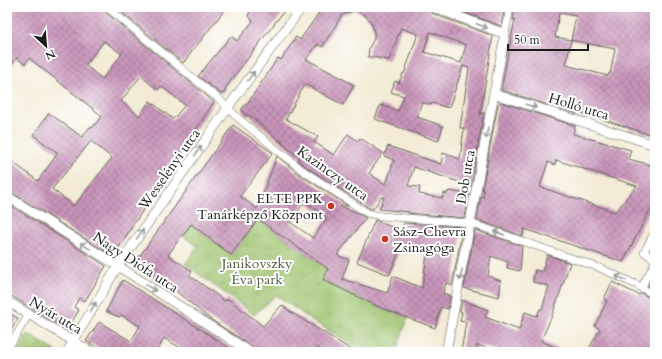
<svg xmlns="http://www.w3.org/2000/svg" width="662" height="359" viewBox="0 0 662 359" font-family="Cardo,serif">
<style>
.park{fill:url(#park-tufts);stroke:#5e7045}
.building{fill:url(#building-cross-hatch);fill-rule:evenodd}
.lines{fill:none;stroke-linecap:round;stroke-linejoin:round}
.pedestrian-casing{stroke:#67645d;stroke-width:8}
.minor-casing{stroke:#67645d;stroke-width:10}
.pedestrian{stroke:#fff;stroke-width:7}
.minor{stroke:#fff;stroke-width:9}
.oneway{stroke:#999}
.poi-dot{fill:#c8321e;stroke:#fff;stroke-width:1.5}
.labels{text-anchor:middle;stroke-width:4;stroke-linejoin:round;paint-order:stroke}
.street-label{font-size:14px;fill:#1c1c1c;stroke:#fff}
.poi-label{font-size:14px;fill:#1c1c1c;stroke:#fff;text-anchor:end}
.park-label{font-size:14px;fill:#505f3d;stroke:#fff}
</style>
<defs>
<pattern id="park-tufts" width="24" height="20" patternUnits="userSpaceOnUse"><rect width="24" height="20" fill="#9fc36e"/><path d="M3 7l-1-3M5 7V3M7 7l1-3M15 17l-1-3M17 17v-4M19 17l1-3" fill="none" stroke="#88a75f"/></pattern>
<pattern id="building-cross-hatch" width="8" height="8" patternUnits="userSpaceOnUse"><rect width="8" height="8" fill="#c995ba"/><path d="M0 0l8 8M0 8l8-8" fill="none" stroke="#a27996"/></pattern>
</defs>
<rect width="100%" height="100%" fill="#fff"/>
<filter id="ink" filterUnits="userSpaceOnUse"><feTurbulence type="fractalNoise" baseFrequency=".025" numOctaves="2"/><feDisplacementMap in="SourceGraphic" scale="8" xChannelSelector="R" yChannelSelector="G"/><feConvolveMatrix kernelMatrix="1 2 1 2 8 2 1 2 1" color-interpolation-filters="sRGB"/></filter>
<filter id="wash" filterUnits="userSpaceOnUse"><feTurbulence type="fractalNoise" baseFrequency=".012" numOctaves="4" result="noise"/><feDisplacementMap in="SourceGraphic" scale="16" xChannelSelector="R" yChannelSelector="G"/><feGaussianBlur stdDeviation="0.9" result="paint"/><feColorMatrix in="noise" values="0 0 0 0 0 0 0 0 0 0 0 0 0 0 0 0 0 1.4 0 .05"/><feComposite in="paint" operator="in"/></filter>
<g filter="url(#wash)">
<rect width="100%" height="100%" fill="#f3ebd6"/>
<g class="park">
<polygon points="258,219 328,269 324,274 323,280 381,308 408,318 396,352 366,352 316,323 276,295 254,315 185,264 198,246 183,236 191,224 231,255"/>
<polygon points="27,334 56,351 56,352 17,352"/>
</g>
<g id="blocks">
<g class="building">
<path d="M 7,7 L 102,7 L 104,11 L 214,102 L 116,251 L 108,253 L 7,190 L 7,158 L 38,181 L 58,153 L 33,135 L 49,113 L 82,137 L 90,127 L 92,128 L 102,116 L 29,58 L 25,64 L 17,58 L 7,71 ZM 104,41 L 122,54 L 102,79 L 85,65 ZM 141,76 L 158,90 L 161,86 L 185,105 L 173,119 L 150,101 L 139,116 L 121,101 ZM 91,141 L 112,158 L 74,206 L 52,189 Z"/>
<polygon points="115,7 227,7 183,63"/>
<polygon points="254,7 287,7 226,87 225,92 221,94 198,76 231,36 237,41 253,21 248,15"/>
<path d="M 323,7 L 427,7 L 428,10 L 431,13 L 493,36 L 480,115 L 484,112 L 471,186 L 414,167 L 408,186 L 420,187 L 419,194 L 443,198 L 443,193 L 447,194 L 448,191 L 469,194 L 465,218 L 408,213 L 409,212 L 379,209 L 384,198 L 381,197 L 373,209 L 369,208 L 305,166 L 298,160 L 300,158 L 281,142 L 282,140 L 281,142 L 249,115 L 246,116 L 242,110 L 243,107 L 247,104 L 278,58 L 281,60 L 296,37 L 300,40 ZM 355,10 L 366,16 L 371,22 L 374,31 L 374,39 L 369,48 L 368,57 L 373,57 L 389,60 L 401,28 L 418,34 L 404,74 L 403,73 L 399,83 L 395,81 L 391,92 L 404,96 L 398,111 L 380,105 L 375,119 L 438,141 L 443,126 L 417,117 L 422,102 L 431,105 L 432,103 L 449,108 L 463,66 L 469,68 L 460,128 L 464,128 L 460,159 L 443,153 L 441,164 L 388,146 L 384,156 L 394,160 L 386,185 L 369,173 L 383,153 L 360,138 L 358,141 L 348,134 L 334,155 L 314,142 L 318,137 L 286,119 L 305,84 L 343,105 L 354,85 L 306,59 L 318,44 L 322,47 L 342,15 ZM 430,32 L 466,45 L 461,63 L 424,52 Z"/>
<polygon points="450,7 505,7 501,26"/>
<path d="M 515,7 L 577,7 L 598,11 L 599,7 L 655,7 L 655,136 L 579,112 L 578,114 L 501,90 L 515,19 L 513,20 ZM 559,13 L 576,16 L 571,40 L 555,37 ZM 571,40 L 615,49 L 610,74 L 609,73 L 608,76 L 566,65 Z"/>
<path d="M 501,102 L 575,126 L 573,134 L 631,150 L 628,159 L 655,166 L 655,200 L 623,262 L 524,229 L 523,236 L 477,220 L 481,196 L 483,197 L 484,190 L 482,190 L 498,104 ZM 556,160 L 637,186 L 615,212 L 540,187 L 548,162 L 555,165 Z"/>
<path d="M 233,125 L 273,153 L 240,196 L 257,209 L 277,156 L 299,174 L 348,206 L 340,206 L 358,213 L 366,218 L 337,255 L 349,260 L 342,279 L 387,293 L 393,276 L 422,288 L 428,248 L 401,248 L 389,275 L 357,262 L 375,220 L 401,231 L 404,223 L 463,227 L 452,285 L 446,283 L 443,293 L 450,296 L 448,309 L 441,307 L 435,328 L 381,308 L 323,280 L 328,269 L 258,219 L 231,255 L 191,224 L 183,236 L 182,235 L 168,255 L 192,271 L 189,275 L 225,301 L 228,299 L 263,326 L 282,305 L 289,311 L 355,352 L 325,352 L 317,347 L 311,352 L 256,352 L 253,347 L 210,319 L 177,292 L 134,264 ZM 305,201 L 327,218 L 313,238 L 290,222 Z"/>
<polygon points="7,203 106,266 85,301 79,298 74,307 79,310 67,330 7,293 7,239 11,233 7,231"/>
<polygon points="475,230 522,246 520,271 507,268 508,262 491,256 488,276 501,281 499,297 464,288"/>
<polygon points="547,255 570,263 553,313 541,341 567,352 501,352 477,345 476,352 461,352 466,322 460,321 462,312 460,312 462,300 488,310 485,317 519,330 525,312 537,316 540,309 542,309 549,286 533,282 533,278 535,270 542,272"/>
<polygon points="655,273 655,290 648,286"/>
<polygon points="123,280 233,350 234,349 239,352 175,352 179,347 164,338 157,352 105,352 86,341 99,322 131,341 140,326 121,315 119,317 106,311"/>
<polygon points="612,282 639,295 641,293 655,301 655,352 587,352 600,329 595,326 607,301 604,299"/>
<polygon points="7,312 18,318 7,338"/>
</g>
</g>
</g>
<g filter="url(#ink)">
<use href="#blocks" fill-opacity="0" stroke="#67645d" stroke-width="1"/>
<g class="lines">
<g class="pedestrian-casing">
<g id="pedestrian">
<polyline points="107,7 220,100 238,118 302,170 367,213 381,216 470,223 600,268 639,286 655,296"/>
<polyline points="505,34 510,7"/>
<polyline points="655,231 644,252 655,260"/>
<polyline points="641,288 655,263"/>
<polyline points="7,350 29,314"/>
</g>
</g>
<g class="minor-casing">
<g id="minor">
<polyline points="433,7 505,34 446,352"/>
<polyline points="494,94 655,145"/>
<polyline points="7,196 118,266 250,352"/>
<polyline points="7,301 91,352"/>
<polyline points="67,352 118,266 234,99 302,7"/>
</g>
</g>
<use href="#pedestrian" class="pedestrian"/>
<use href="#minor" class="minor"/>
</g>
<defs><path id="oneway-shaft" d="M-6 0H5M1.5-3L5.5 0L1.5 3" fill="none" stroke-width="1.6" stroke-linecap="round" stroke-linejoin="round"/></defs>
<g class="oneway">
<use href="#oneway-shaft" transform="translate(482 26) rotate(21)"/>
<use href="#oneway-shaft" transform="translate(251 76) rotate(-54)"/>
<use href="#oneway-shaft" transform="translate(531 106) rotate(17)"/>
<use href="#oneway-shaft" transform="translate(487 133) rotate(100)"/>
<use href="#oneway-shaft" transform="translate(198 151) rotate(-55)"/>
<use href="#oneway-shaft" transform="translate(499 233) rotate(-161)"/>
<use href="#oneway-shaft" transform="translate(140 234) rotate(-55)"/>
<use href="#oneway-shaft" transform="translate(85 246) rotate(-148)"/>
<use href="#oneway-shaft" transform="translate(461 275) rotate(101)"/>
<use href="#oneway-shaft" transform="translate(621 278) rotate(-155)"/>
<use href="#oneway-shaft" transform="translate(151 288) rotate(33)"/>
<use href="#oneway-shaft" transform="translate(93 307) rotate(-59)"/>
</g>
</g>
<g class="poi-dot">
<circle cx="331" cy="206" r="4"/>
<circle cx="385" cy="239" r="4"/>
</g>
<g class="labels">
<g class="street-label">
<text transform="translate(579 106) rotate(17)" y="5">Holló utca</text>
<text transform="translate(169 169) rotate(-55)" y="5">Wesselényi utca</text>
<text transform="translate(333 173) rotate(35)" y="5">Kazinczy utca</text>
<text transform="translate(465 177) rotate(-80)" y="5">Dob utca</text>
<text transform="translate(136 262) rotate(33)" y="5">Nagy Diófa utca</text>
<text transform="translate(56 315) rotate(31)" y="5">Nyár utca</text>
</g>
<g class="poi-label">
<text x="323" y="203">ELTE PPK<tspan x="323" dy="16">Tanárképző Központ</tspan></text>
<text x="393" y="236" text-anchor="start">Sász-Chevra<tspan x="393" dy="16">Zsinagóga</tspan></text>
</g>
<g class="park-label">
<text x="257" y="268">Janikovszky<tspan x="257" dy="16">Éva park</tspan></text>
</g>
</g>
<rect width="662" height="359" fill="none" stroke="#fff" stroke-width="24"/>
<g transform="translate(46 46) rotate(154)" stroke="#ffffff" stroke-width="3" paint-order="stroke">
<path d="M0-3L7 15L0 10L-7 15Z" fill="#1c1c1c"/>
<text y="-6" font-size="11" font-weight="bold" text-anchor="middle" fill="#1c1c1c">N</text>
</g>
<path d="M508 44v6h80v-6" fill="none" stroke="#1c1c1c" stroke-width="2"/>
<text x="514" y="44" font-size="12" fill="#1c1c1c" stroke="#ffffff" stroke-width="3" paint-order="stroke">50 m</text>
</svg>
